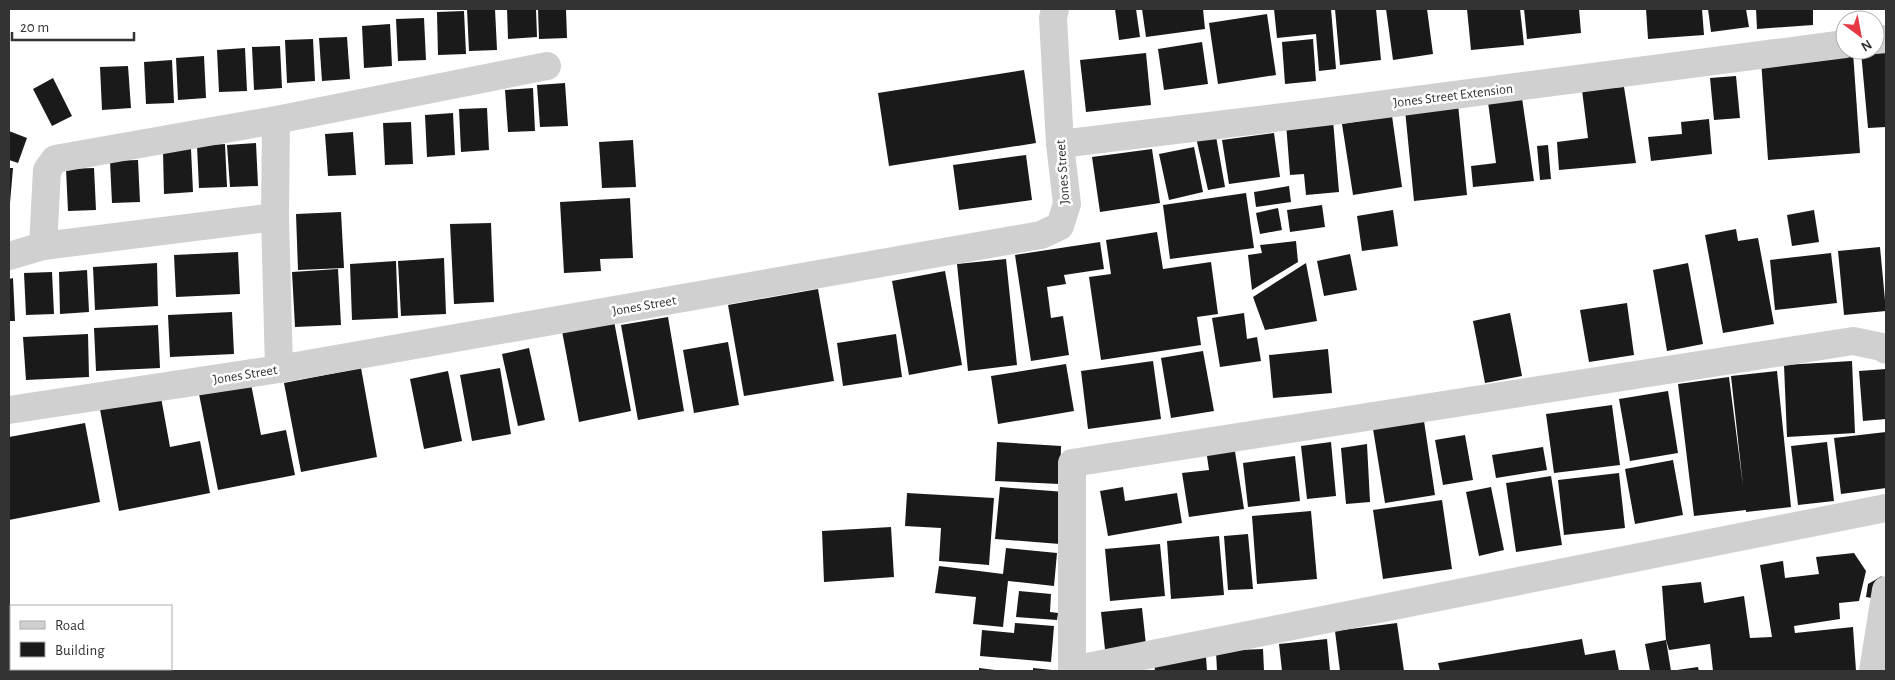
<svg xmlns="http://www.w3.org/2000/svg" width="1895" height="680" viewBox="0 0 1895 680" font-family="'Alegreya Sans',sans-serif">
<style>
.building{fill:#1a1a1a}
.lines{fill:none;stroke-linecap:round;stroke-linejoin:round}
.minor{stroke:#d0d0d0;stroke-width:28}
.labels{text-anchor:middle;stroke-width:5;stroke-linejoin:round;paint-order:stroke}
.street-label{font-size:14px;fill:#333;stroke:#fff}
</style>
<rect width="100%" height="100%" fill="#fff"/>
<g class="building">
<polygon points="467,9 495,9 497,50 469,51"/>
<polygon points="507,9 536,9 537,37 508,39"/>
<polygon points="538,9 566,9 567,38 539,39"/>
<polygon points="1115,9 1136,9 1140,37 1119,40"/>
<polygon points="1142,9 1203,9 1205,29 1146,37"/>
<polygon points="1274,9 1331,9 1336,69 1319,71 1316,34 1277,38"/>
<polygon points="1335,9 1376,9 1381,60 1340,65"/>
<polygon points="1386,9 1427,9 1433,54 1393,60"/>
<polygon points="1467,9 1520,9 1524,45 1471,50"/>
<polygon points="1524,9 1579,9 1581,33 1527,39"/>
<polygon points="1646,9 1702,9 1704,35 1648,39"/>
<polygon points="1708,9 1746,9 1749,27 1711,32"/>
<polygon points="1756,9 1813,9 1813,25 1757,29"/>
<polygon points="464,11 466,54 438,55 437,12"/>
<polygon points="1267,14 1276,75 1218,84 1209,23"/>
<polygon points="424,18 426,60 398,61 396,19"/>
<polygon points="390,24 392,66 364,68 362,26"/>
<polygon points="347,37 350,79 322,81 319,38"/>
<polygon points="313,39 315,81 287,83 285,40"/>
<polygon points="1313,39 1316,81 1285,84 1282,42"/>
<polygon points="1202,42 1208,84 1164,90 1158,49"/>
<polygon points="280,46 282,88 254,90 252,47"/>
<polygon points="245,48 247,91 219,92 217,50"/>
<polygon points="1886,49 1886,127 1868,128 1861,52"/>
<polygon points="1853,52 1860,153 1768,160 1761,60"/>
<polygon points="1146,53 1151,105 1086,112 1080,60"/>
<polygon points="204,56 206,98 178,100 176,58"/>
<polygon points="172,60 174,103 146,104 144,62"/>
<polygon points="128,66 131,108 102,110 100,67"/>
<polygon points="1024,70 1036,143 889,166 878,93"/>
<polygon points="1736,76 1740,118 1714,120 1710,78"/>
<polygon points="53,78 72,116 52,126 33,89"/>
<polygon points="565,83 568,126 540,127 537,85"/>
<polygon points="1624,87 1636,163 1559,170 1557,142 1588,138 1582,90"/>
<polygon points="533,88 535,131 508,132 505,90"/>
<polygon points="1522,98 1534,181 1473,187 1471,166 1496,163 1488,102"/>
<polygon points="1458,104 1467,195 1414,201 1405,110"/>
<polygon points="487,108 489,150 461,152 459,109"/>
<polygon points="453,113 455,155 427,157 425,115"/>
<polygon points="1392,116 1402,187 1353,195 1342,124"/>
<polygon points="1709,119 1712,154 1651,161 1648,137 1682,134 1681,122"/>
<polygon points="1333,120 1339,192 1306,195 1304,174 1290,175 1286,123"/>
<polygon points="411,122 413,164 385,165 383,123"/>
<polygon points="9,131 27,138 18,163 9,160"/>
<polygon points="1215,131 1225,187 1208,190 1195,133"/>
<polygon points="353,132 356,175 328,176 325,134"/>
<polygon points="1274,133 1280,177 1229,184 1222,140"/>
<polygon points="633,140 636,187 602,188 599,142"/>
<polygon points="256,143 258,186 230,187 227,145"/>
<polygon points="225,144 227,187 199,188 197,146"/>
<polygon points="1548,145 1551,179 1540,180 1537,146"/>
<polygon points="1194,147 1203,192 1169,200 1159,154"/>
<polygon points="191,149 193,192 164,194 163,151"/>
<polygon points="1152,149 1160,203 1100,212 1092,157"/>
<polygon points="1026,155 1032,200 959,210 953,165"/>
<polygon points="138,160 140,202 112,203 110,161"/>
<polygon points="9,168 13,168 10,203 9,203"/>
<polygon points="94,168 96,210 68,211 66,169"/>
<polygon points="1289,186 1291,202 1256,207 1254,192"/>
<polygon points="1246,193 1254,248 1170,259 1163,205"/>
<polygon points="630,198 633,258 600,259 601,271 564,273 560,202"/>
<polygon points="1322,205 1325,227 1290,232 1287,210"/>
<polygon points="1278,208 1282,230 1260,234 1256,213"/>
<polygon points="1393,210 1398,246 1362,251 1357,216"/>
<polygon points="1814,210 1819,242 1792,246 1787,215"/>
<polygon points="341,212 344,268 298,270 296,214"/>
<polygon points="491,223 494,302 454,304 450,224"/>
<polygon points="1736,229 1738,241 1758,238 1774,324 1723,333 1705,235"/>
<polygon points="1157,232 1163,269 1211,262 1218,314 1197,317 1201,345 1101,360 1089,277 1111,274 1106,240"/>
<polygon points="1296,241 1298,262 1252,290 1248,255 1262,253 1260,245"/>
<polygon points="1100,242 1104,269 1064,275 1066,284 1047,287 1051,318 1063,316 1069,355 1031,361 1015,255"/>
<polygon points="1880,247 1886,311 1844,315 1838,251"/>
<polygon points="238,252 240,294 176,297 174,255"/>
<polygon points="1831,253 1837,303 1775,310 1770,260"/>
<polygon points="1350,254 1357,290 1324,296 1317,261"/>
<polygon points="444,258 446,314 401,316 398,261"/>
<polygon points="1006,259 1017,365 968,371 957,264"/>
<polygon points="396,261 398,318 352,320 350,264"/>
<polygon points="157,263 158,306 95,310 93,267"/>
<polygon points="1306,263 1317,321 1265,330 1253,297"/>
<polygon points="1688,263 1703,344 1667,351 1653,270"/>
<polygon points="338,269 341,325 295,327 292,272"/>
<polygon points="87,270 89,312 60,314 59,272"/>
<polygon points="945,271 962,365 909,375 892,281"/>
<polygon points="52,272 54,314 26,315 24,273"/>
<polygon points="13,278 15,321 9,321 9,279"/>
<polygon points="818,289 834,381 744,396 728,305"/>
<polygon points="1627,303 1634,355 1589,362 1580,310"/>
<polygon points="232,312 234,354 170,357 168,315"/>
<polygon points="1244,313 1247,339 1257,337 1261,361 1220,367 1212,318"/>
<polygon points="1510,313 1522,376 1485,383 1473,321"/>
<polygon points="668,317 684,411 638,420 621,325"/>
<polygon points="614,321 631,411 579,422 562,331"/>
<polygon points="158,325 160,368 96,371 94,328"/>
<polygon points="88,334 89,377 26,380 23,337"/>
<polygon points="896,334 902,377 843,386 837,343"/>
<polygon points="728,342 739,405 694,413 683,350"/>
<polygon points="529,348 545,420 518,426 502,354"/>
<polygon points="1328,349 1332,393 1273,398 1269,355"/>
<polygon points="1203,351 1214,411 1171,418 1161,358"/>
<polygon points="1153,361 1161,419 1088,429 1081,371"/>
<polygon points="1852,361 1855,433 1787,437 1784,365"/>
<polygon points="1066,364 1074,411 998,424 991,376"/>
<polygon points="361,368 377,457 301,472 284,383"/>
<polygon points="500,368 511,434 472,441 460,375"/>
<polygon points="1886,369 1886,419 1863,421 1859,371"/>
<polygon points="448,371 462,441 424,449 410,379"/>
<polygon points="1777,371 1791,507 1746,512 1746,510 1694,516 1678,384 1729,377 1743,486 1731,376"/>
<polygon points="251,384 261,435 286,430 295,475 218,490 199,394"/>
<polygon points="1668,391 1678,453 1630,461 1619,399"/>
<polygon points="160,392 170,447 200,441 210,493 119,511 99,404"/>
<polygon points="1612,405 1620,465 1554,473 1546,414"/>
<polygon points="1424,421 1435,495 1385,503 1373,429"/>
<polygon points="85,423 100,502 9,520 9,437"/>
<polygon points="1886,432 1886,488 1841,494 1834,438"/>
<polygon points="1465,435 1473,480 1443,485 1435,440"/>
<polygon points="997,442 1061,446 1060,484 995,481"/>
<polygon points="1331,442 1336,496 1307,499 1301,446"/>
<polygon points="1827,442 1834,501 1798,505 1791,446"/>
<polygon points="1367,444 1370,502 1346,504 1341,448"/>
<polygon points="1234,445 1244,509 1189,517 1182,473 1209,470 1206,449"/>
<polygon points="1543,447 1547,470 1496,478 1492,455"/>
<polygon points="1295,456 1300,501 1248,507 1243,463"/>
<polygon points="1673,460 1683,515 1635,524 1625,469"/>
<polygon points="1619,473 1625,528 1564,535 1558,480"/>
<polygon points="1551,476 1562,545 1516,552 1506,483"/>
<polygon points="1000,487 1065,492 1060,544 995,539"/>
<polygon points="1123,487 1125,501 1177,493 1182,523 1108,536 1100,491"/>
<polygon points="1491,487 1504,550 1479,556 1466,492"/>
<polygon points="907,493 994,498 989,565 939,561 941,528 905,526"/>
<polygon points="1442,500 1452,569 1383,579 1373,510"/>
<polygon points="1311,511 1317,579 1257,584 1252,516"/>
<polygon points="891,527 894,577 824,582 822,531"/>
<polygon points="1248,534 1253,589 1228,590 1224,536"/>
<polygon points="1219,536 1224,595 1171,599 1167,541"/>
<polygon points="1160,544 1165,596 1110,601 1105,549"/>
<polygon points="1006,548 1057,553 1054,586 1008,581 1003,627 973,624 976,597 935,593 939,566 1003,574"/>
<polygon points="1854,553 1866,571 1859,601 1839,603 1840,619 1794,626 1795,633 1853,627 1856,671 1713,671 1710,644 1669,650 1666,640 1662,586 1701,582 1704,603 1744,596 1750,638 1772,637 1760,565 1783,561 1785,578 1819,574 1816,557"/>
<polygon points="1882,576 1877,599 1866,597 1868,584"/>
<polygon points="1019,591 1051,594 1050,612 1058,613 1057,620 1016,617"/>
<polygon points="1142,608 1147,654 1106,659 1101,612"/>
<polygon points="1015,623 1054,626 1051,662 980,656 982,630 1014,633"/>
<polygon points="1397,623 1404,671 1340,671 1335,631"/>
<polygon points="1327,639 1330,671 1282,671 1279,644"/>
<polygon points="1582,639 1585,655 1615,650 1619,671 1440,671 1438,663"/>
<polygon points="1666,640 1671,671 1650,671 1645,644"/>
<polygon points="1263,649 1264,671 1217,671 1216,651"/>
<polygon points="1206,657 1207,671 1155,671 1154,662"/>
<polygon points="1698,667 1699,671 1677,671 1677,670"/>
<polygon points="979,668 995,670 995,671 979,671"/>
<polygon points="1033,668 1052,670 1052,671 1033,671"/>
</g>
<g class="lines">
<g class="minor">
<polyline points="1875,40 1886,39"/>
<polyline points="276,120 275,217 279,369"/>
<polyline points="1060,144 1332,111 1845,44"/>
<polyline points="43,246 47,170 55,159 276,120 547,66"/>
<polyline points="9,256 43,246 275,217"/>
<polyline points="9,410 279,369 1041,235 1060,226 1067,204 1060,144 1053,18 1055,9"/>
<polyline points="1072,670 1886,508"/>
<polyline points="1072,671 1072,463 1853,341 1882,347 1886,350"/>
<polyline points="1873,671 1886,590"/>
</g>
</g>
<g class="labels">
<g class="street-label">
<text transform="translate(1453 95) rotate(-7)" y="5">Jones Street Extension</text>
<text transform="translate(1062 172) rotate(-94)" y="5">Jones Street</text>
<text transform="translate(644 305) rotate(-10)" y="5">Jones Street</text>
<text transform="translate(245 374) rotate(-9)" y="5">Jones Street</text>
</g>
</g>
<rect width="1895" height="680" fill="none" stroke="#333333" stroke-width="20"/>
<rect x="10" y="605" width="162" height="65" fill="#ffffff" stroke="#adadad"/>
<rect x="20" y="621" width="25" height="8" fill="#d0d0d0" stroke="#adadad"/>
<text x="55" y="630" font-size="15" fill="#333333">Road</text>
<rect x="20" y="642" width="25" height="15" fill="#1a1a1a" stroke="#adadad"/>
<text x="55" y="655" font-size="15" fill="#333333">Building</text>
<g transform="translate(1860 35) rotate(148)"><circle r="24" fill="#ffffff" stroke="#adadad"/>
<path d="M0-4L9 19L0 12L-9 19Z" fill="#e63946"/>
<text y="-8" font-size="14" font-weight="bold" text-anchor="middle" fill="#333333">N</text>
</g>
<path d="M12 32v8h122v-8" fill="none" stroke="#333333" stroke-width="2.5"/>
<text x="20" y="32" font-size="15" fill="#333333" stroke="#ffffff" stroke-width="4" paint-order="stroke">20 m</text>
</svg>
